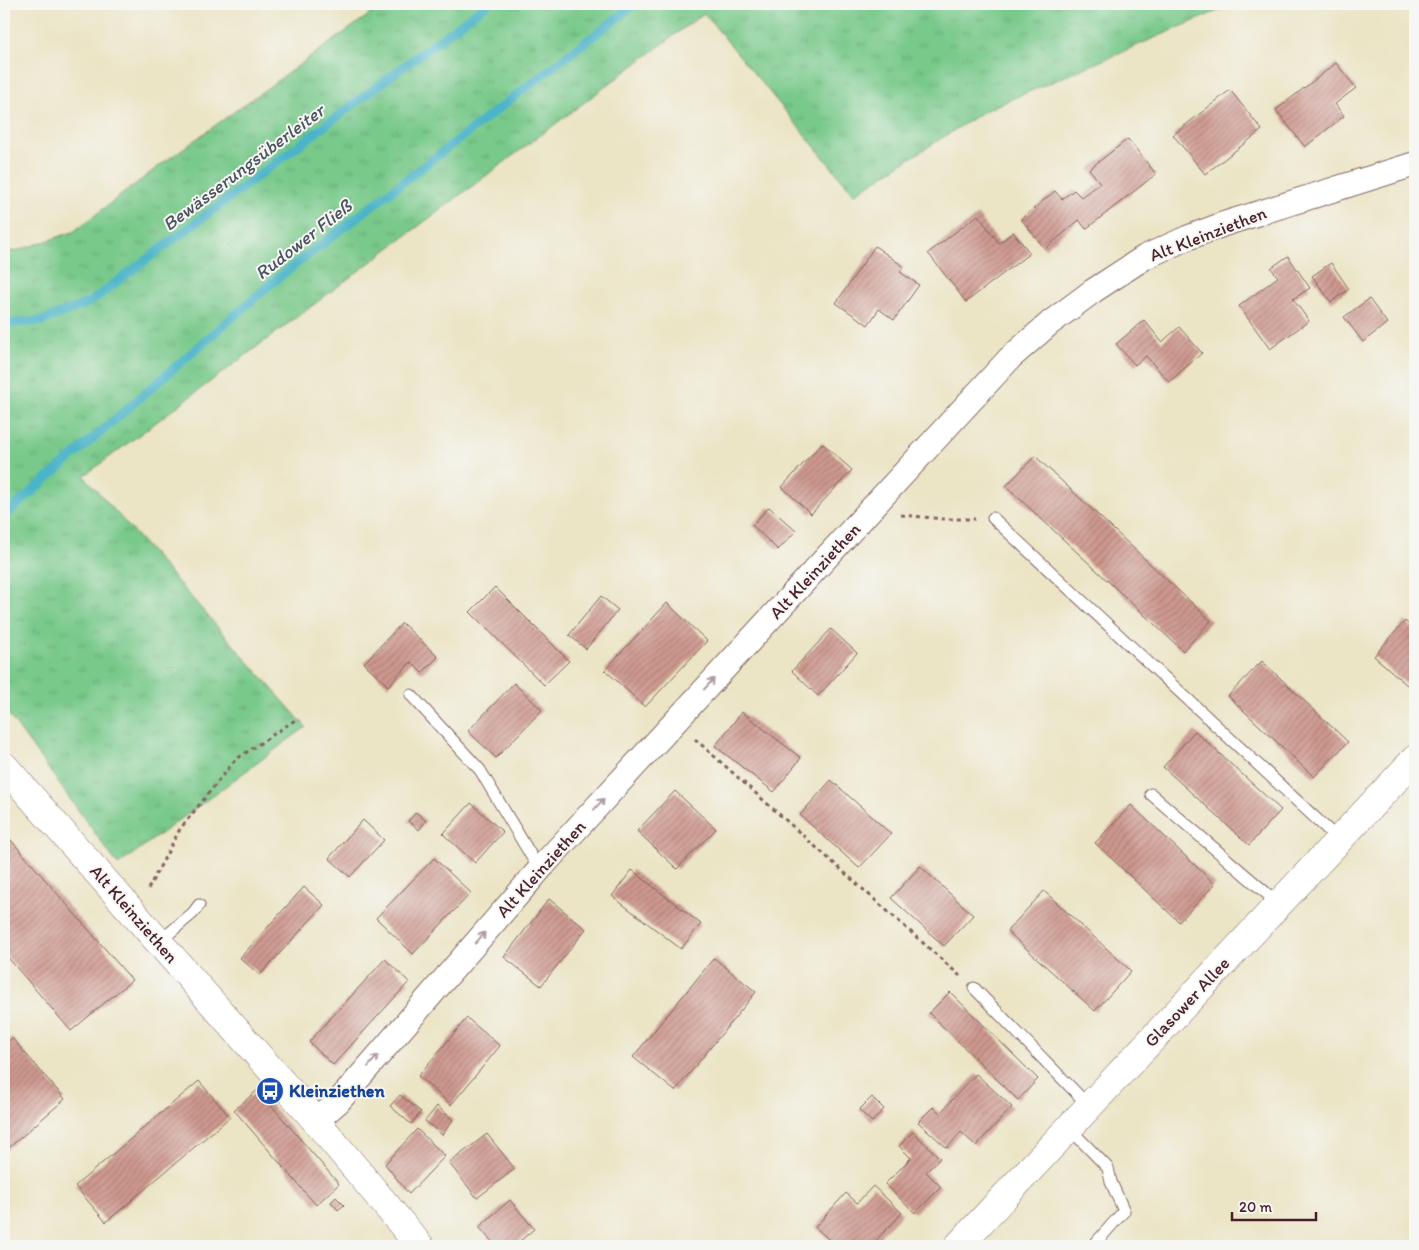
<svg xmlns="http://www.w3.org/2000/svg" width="1419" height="1250" viewBox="0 0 1419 1250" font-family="Itim,sans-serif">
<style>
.grass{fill:url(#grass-tufts);stroke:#61745a}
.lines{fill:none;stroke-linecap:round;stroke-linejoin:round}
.stream{stroke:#4bb4c9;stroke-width:9}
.building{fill:url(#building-hatch)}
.lane-casing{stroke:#826461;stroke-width:13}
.street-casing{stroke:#826461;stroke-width:26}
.secondary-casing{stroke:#826461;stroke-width:29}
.path{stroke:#826461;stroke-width:3;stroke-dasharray:4 4;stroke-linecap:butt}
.lane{stroke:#fff;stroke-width:11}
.street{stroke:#fff;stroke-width:24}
.secondary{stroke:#fff;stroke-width:28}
.oneway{stroke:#ae9aa0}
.labels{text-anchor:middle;stroke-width:4;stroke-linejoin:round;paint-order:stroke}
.street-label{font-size:18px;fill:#4a1f2b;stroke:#f6f6f2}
.transit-label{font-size:18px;font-weight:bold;fill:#164399;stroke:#f6f6f2;text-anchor:start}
.water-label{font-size:19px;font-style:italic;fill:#4a5362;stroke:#f6f6f2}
</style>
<defs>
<pattern id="grass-tufts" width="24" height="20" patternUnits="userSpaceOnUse" patternTransform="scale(1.25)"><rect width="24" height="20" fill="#78c98a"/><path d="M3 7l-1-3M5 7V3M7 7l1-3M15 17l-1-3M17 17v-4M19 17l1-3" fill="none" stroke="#69ac77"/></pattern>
<pattern id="building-hatch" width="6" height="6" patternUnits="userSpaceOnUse" patternTransform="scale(1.25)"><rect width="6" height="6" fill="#ce998f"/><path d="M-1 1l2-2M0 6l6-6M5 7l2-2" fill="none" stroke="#a97c75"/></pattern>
</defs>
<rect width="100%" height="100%" fill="#f6f6f2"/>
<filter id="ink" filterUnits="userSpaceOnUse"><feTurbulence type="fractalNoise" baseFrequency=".02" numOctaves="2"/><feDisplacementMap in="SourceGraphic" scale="10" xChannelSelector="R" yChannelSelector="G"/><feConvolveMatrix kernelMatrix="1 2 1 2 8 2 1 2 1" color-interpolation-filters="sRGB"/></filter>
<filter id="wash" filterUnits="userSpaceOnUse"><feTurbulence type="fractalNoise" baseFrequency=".0096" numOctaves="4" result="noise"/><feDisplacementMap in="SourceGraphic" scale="20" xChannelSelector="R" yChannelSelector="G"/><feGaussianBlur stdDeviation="1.12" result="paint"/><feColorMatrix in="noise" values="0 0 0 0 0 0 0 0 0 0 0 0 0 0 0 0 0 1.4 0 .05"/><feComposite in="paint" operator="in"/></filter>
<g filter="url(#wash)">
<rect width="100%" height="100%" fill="#ebe4c5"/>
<polygon class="grass" points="384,4 1234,4 986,110 854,194 704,13 84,476 306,727 118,865 4,708 4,252 16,251 73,232 163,163"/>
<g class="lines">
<g class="stream">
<polyline points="4,324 42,321 90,302 487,4"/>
<polyline points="4,516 274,281 635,4"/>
</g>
</g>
<g id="blocks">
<g class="building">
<polygon points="1336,63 1356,88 1335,104 1344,116 1305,147 1276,110"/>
<polygon points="1230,90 1262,130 1205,174 1173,135"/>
<polygon points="1128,139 1156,174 1086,229 1079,220 1045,249 1021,219 1055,191 1062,199 1074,190 1081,197 1100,183 1089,169"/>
<polygon points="978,215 999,243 1013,232 1030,253 966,302 928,253"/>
<polygon points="875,246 904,267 900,272 919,285 894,320 879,309 868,325 836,303"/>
<polygon points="1288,256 1310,288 1293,299 1309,321 1270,349 1239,306 1278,277 1271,268"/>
<polygon points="1331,263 1349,289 1331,302 1312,276"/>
<polygon points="1369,299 1387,323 1363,342 1344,317"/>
<polygon points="1144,320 1162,342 1179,327 1202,353 1169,382 1146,356 1135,365 1116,344"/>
<polygon points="822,443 852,470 811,514 782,487"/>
<polygon points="1035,456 1211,621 1183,651 1006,486"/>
<polygon points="769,507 796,531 778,550 752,525"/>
<polygon points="495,587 569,661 544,685 470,612"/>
<polygon points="601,596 618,610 586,649 569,635"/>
<polygon points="667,603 707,641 645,707 605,670"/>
<polygon points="1405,621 1415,630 1415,676 1407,685 1374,656"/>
<polygon points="402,623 438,657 422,673 411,662 388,686 364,663"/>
<polygon points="831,629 857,653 818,696 792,671"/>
<polygon points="1262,661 1348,742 1314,777 1228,696"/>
<polygon points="514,683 542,710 496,758 468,731"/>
<polygon points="742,712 801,758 774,792 715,746"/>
<polygon points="1195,731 1281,810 1249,845 1163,767"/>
<polygon points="831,780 891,834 859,868 800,815"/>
<polygon points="675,791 716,829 677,869 637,831"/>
<polygon points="471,803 503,832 475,863 443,834"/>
<polygon points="1131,805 1215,884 1179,922 1095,843"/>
<polygon points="416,812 426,821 419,830 408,821"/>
<polygon points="363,820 384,840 350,877 329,858"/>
<polygon points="4,832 132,980 71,1031 4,953"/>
<polygon points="434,858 471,893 413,954 376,918"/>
<polygon points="920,866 973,915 944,946 891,898"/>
<polygon points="632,870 701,924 681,949 612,896"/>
<polygon points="304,887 324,905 260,975 240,958"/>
<polygon points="1044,891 1131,971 1095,1011 1007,931"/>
<polygon points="549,899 586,929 541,986 504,957"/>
<polygon points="714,958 756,992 675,1091 633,1057"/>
<polygon points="385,959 409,982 333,1065 309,1042"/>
<polygon points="950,992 1038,1079 1018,1100 929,1013"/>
<polygon points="467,1018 500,1046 451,1105 418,1076"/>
<polygon points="12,1038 65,1099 4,1152 4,1045"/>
<polygon points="976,1074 1012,1107 976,1146 961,1132 947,1148 918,1122 933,1107 940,1113"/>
<polygon points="199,1081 230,1117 106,1222 75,1186"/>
<polygon points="258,1090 339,1184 316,1205 234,1110"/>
<polygon points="400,1095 421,1112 411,1124 390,1106"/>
<polygon points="872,1097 884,1109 872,1122 859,1110"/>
<polygon points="437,1106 453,1120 442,1135 425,1121"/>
<polygon points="417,1129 445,1156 409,1194 385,1164"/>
<polygon points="913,1132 940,1158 926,1172 941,1187 915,1213 885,1184 911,1158 899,1146"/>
<polygon points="487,1134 515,1169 477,1198 449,1163"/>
<polygon points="873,1186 902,1213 871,1246 836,1246 815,1227 846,1193 857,1203"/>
<polygon points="336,1197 344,1205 338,1210 331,1202"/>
<polygon points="510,1200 534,1229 514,1246 496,1246 479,1227"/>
</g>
</g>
</g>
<g filter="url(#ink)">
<use href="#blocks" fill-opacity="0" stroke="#826461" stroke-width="1"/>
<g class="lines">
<g class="lane-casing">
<g id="lane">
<polyline points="993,518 1339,840"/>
<polyline points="411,695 480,770 539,869"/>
<polyline points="1151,794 1279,904"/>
<polyline points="159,942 193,913 199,905"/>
<polyline points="974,988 1089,1106"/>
<polyline points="1069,1128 1108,1168 1111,1182 1124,1211 1093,1246"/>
</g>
</g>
<g class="street-casing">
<polyline id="street" points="316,1121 338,1102 546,862 1010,358 1050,323 1093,291 1145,257 1187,238 1224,224 1415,164"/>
</g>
<g class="secondary-casing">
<g id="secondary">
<polyline points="4,766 316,1121 420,1246"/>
<polyline points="958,1246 1415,759"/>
</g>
</g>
<g class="path">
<polyline points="901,515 944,519 975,519"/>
<polyline points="695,739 960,976"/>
<polyline points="148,889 180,829 235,760 298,718"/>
</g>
<use href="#lane" class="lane"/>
<use href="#street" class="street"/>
<use href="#secondary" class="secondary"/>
</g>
<defs><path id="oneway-shaft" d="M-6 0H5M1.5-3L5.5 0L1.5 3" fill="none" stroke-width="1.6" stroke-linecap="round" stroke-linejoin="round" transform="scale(1.25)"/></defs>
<g class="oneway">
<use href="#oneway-shaft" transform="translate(709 684) rotate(-47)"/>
<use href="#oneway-shaft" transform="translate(599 804) rotate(-48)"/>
<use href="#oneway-shaft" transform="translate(480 938) rotate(-49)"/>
<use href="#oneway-shaft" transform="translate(373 1061) rotate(-49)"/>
</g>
</g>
<defs>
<g id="bus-disc" transform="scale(1.4375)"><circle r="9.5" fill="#1a4fb4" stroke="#f6f6f2"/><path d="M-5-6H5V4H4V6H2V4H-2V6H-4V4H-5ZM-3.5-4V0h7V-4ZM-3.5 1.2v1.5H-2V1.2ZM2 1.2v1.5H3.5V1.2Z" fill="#fff"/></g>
</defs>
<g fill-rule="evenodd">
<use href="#bus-disc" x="270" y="1091"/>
</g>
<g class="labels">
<g class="street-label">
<text transform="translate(1208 234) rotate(-21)" y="6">Alt Kleinziethen</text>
<text transform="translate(815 571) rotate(-47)" y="6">Alt Kleinziethen</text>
<text transform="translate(541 869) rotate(-48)" y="6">Alt Kleinziethen</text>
<text transform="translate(134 914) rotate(49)" y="6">Alt Kleinziethen</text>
<text transform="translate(1187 1002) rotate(-47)" y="6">Glasower Allee</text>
</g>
<g class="transit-label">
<text x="289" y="1097">Kleinziethen</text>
</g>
<g class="water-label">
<text transform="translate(243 167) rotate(-37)" y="7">Bewässerungsüberleiter</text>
<text transform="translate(303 239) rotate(-38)" y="7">Rudower Fließ</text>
</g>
</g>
<rect width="1419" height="1250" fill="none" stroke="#f6f6f2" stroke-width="20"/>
<path d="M1232 1212v8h84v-8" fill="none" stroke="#4a1f2b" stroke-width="2.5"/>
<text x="1239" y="1212" font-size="15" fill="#4a1f2b" stroke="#f6f6f2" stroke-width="4" paint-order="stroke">20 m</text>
</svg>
